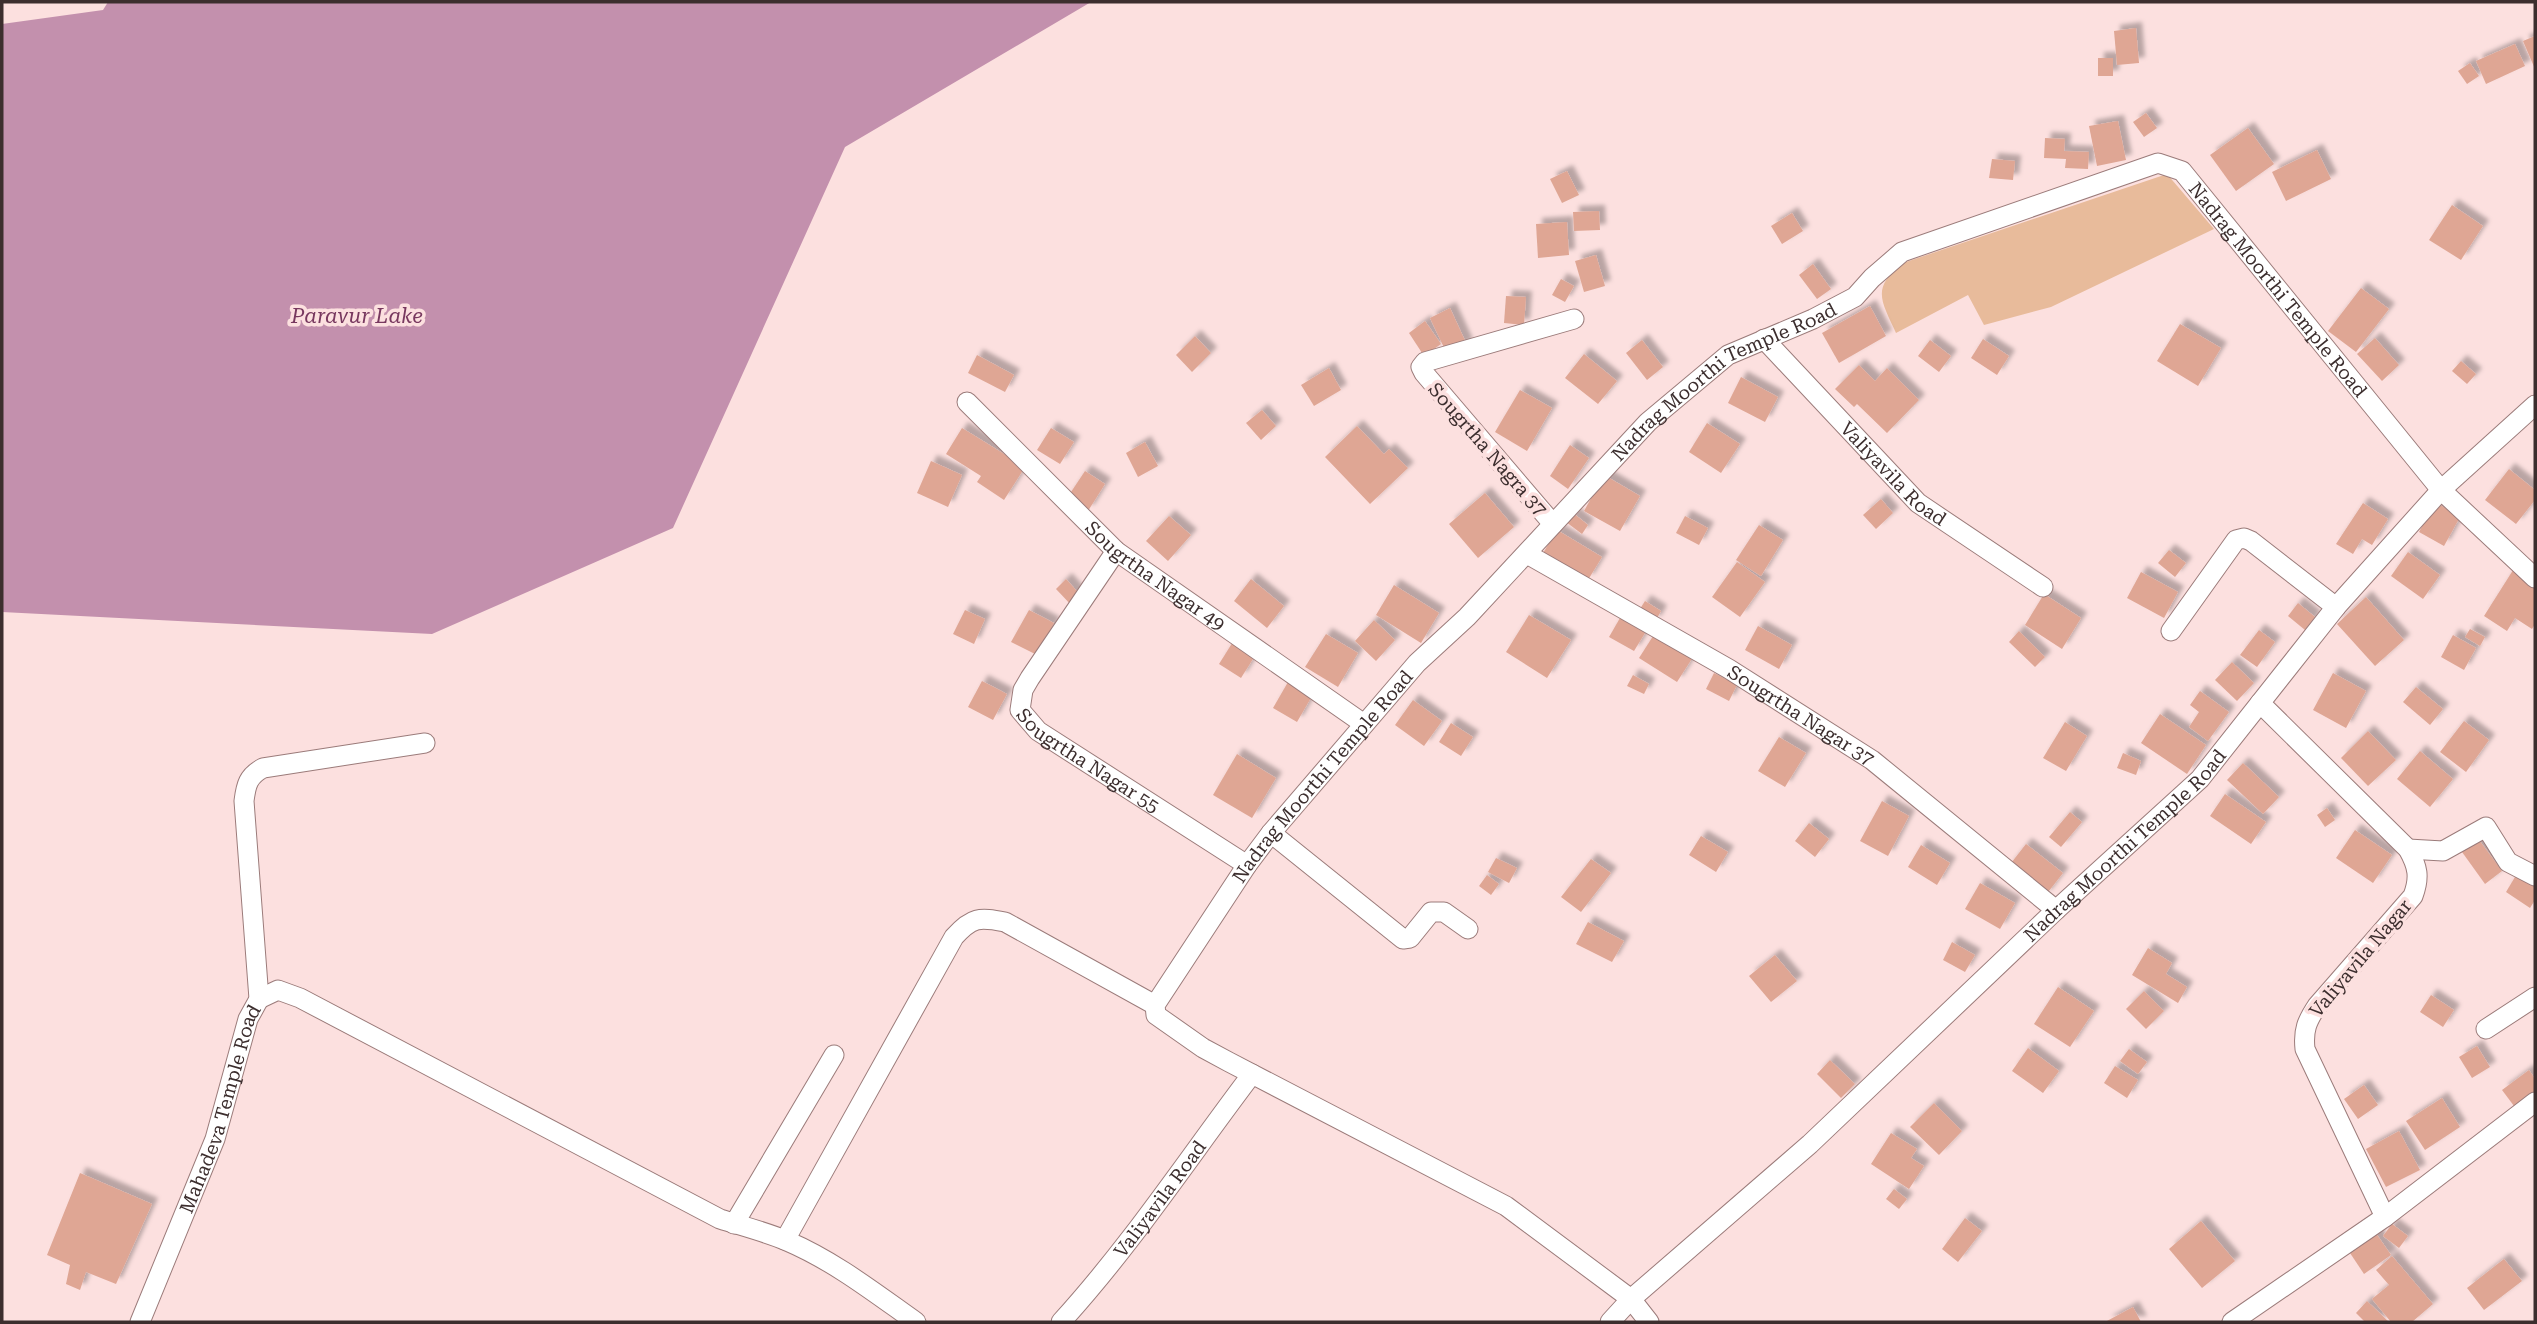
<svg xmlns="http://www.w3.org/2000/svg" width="2537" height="1324" viewBox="0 0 2537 1324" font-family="'Roboto Serif',serif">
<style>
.green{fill:#e8bb9b}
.water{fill:#c390ad}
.building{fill:#dfa694;filter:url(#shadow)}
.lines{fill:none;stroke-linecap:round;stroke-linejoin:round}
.minor-casing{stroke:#9b7b7a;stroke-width:21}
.minor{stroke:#fff;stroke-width:19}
.labels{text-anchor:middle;stroke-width:7;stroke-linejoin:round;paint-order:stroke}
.street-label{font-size:19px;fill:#3c2e2e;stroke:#fce0df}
.water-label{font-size:21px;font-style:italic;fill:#78385f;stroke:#fce0df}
</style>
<defs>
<filter id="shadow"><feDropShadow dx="6" dy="-6" stdDeviation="2" flood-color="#0004"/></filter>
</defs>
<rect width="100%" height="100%" fill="#fce0df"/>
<path class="green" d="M 2167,174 L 2214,229 L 2051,307 L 1984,325 L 1968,295 L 1896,333 C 1881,300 1871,288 1903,263 Z"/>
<polygon class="water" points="108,2 1091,2 845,147 673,528 432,634 2,612 2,24 103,10"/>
<g class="building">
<polygon points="2136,28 2139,63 2117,65 2114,31"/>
<polygon points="2535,36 2535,69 2523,41"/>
<polygon points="2515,44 2525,66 2486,84 2476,61"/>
<rect x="2098" y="58" width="15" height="18"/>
<polygon points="2470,63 2479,76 2467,84 2458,71"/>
<polygon points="2146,113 2157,128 2144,137 2133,122"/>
<polygon points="2118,121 2126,160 2097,166 2089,126"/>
<polygon points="2248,128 2274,164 2236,191 2210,155"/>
<polygon points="2045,138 2065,139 2064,151 2089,152 2088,169 2065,168 2066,159 2044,158"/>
<polygon points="2317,150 2331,179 2286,201 2272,172"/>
<polygon points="1992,159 2015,161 2013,180 1989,178"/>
<polygon points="1567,171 1579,195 1562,203 1550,179"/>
<polygon points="2452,205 2483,226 2461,260 2429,240"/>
<polygon points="1599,211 1600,230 1574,231 1573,212"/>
<polygon points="1792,213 1803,231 1782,244 1771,226"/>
<polygon points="1567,222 1569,255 1538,258 1536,224"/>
<polygon points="1596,255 1605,286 1584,292 1575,261"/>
<polygon points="1813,264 1831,289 1817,299 1799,275"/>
<polygon points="1561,279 1574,286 1565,302 1552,295"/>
<polygon points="2361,288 2389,309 2356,352 2328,331"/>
<polygon points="1506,296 1526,297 1524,325 1504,323"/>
<polygon points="1870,306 1886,336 1839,363 1822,333"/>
<polygon points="1450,308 1467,345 1447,354 1430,318"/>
<polygon points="1425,321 1441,344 1424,356 1409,333"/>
<polygon points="2180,324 2221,348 2198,386 2157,361"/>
<polygon points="1195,336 1211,353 1192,372 1176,355"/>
<polygon points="2375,338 2399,365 2382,381 2357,354"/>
<polygon points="1983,339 2009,356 1997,375 1971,358"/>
<polygon points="1642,340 1663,367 1647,380 1626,353"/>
<polygon points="1930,340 1951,356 1939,372 1918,356"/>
<polygon points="1584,354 1617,381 1598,404 1565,378"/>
<polygon points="977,355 1014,375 1005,392 968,373"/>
<polygon points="2461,361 2476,374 2467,384 2452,371"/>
<polygon points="1859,365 1875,381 1887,368 1919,400 1887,433 1857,404 1854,407 1835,389"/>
<polygon points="1329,368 1341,390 1314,406 1301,385"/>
<polygon points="1741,377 1778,397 1765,422 1728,403"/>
<polygon points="1520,390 1552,408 1527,451 1495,432"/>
<polygon points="1262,410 1276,426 1261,440 1246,423"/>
<polygon points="1707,423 1740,444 1721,473 1689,452"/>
<polygon points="1357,426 1384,454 1389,449 1408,468 1370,504 1325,457"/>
<polygon points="962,428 1025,467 1004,500 977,482 981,476 946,454"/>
<polygon points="1051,428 1074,442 1060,464 1037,450"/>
<polygon points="1145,442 1158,466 1138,477 1126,453"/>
<polygon points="1570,445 1589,458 1568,489 1550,476"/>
<polygon points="931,461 962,475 948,507 917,493"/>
<polygon points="2509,469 2535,490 2535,500 2516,524 2485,500"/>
<polygon points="1085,471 1105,484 1088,511 1067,498"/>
<polygon points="1604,475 1640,496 1620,531 1584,511"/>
<polygon points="1485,493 1514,527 1478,558 1449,524"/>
<polygon points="1881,499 1893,513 1876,529 1863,515"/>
<polygon points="2435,502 2460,517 2444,546 2419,532"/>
<polygon points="2363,503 2388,519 2372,545 2362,539 2353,554 2336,544"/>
<polygon points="1573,513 1588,525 1582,534 1566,522"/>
<polygon points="1169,516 1191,535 1168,561 1146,541"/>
<polygon points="1685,516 1708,528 1699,545 1676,533"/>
<polygon points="1759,525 1783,540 1761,576 1736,560"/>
<polygon points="1557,530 1602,557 1588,580 1543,553"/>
<polygon points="2169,550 2186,563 2175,577 2158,563"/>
<polygon points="2408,552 2440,575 2423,599 2391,576"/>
<polygon points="1737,562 1765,582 1740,617 1712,597"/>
<polygon points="2515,567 2535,581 2535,624 2532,629 2515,618 2507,631 2484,616"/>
<polygon points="2141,572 2178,592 2164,618 2127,598"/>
<polygon points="1066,579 1083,598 1073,607 1056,589"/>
<polygon points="1251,579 1284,606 1267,628 1234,601"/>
<polygon points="1394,585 1439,613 1421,643 1376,615"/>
<polygon points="2044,594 2081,618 2062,649 2025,625"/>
<polygon points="2366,597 2404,640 2375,666 2337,624"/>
<polygon points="1645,601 1661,611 1655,622 1638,612"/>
<polygon points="2298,603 2315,617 2305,630 2288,616"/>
<polygon points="965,610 985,619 974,644 953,634"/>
<polygon points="1029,610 1054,623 1037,655 1011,642"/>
<polygon points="1529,615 1571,640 1547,678 1506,652"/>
<polygon points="1620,618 1645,633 1634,651 1609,637"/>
<polygon points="1374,620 1395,640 1376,661 1355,641"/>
<polygon points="1758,626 1792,645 1779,669 1745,650"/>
<polygon points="2470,629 2485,637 2480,646 2465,637"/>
<polygon points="2259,630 2275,642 2257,667 2240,655"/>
<polygon points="2019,631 2045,657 2035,667 2009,642"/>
<polygon points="1655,633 1693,657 1677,682 1639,658"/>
<polygon points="1326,634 1358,653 1338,687 1305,667"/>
<polygon points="2453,635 2476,648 2464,670 2441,657"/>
<polygon points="1236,637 1258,651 1241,678 1219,664"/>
<polygon points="2232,662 2254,683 2237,701 2215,680"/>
<polygon points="1714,673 1737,685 1729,701 1706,689"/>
<polygon points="2333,673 2366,691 2346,728 2313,710"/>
<polygon points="1633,675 1649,684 1644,694 1627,686"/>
<polygon points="982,681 1007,694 993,720 968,707"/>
<polygon points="1288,682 1312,696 1297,722 1273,708"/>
<polygon points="2416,687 2443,709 2430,725 2403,702"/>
<polygon points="2200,691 2229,712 2208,741 2189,727 2199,712 2190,705"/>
<polygon points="1413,700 1442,721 1424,746 1395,725"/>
<polygon points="2160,714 2206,745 2187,774 2141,743"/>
<polygon points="2464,721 2489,740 2466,772 2440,752"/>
<polygon points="2065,722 2087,736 2066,771 2043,758"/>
<polygon points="1451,723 1473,737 1461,756 1439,742"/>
<polygon points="2368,731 2396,760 2368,786 2341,758"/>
<polygon points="1779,737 1806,753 1785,787 1758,771"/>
<polygon points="2420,751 2453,779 2430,807 2397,779"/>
<polygon points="2123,753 2141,761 2136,775 2117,768"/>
<polygon points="1237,754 1276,778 1252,818 1213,795"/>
<polygon points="2243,763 2279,797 2263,814 2227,780"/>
<polygon points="2225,794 2266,822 2251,844 2210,816"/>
<polygon points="1882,801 1909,816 1888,856 1860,841"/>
<polygon points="2327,808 2335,820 2325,827 2317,815"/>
<polygon points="2070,812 2082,822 2061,847 2049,837"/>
<polygon points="1809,823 1829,839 1815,857 1795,841"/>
<polygon points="2355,830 2392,855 2373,883 2336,858"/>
<polygon points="1701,836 1728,852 1716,872 1689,855"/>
<polygon points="2479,840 2502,871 2485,884 2462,852"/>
<polygon points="2026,844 2063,873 2045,896 2008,867"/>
<polygon points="1921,845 1950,863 1937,885 1908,867"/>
<polygon points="1496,858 1517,868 1509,883 1488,872"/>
<polygon points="1591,859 1611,873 1581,912 1561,897"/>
<polygon points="2518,872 2535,883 2535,900 2530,908 2506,892"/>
<polygon points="1487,875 1499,884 1491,895 1479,886"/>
<polygon points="1980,883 2015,903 2000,929 1965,909"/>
<polygon points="1588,922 1624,941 1612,962 1576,944"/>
<polygon points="1952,942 1975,955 1965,972 1943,960"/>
<polygon points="2148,948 2172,963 2166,974 2187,987 2178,1003 2132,975"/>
<polygon points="1775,955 1797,981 1771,1002 1749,976"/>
<polygon points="2058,987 2094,1011 2070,1047 2034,1024"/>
<polygon points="2144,991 2164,1011 2146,1029 2126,1009"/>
<polygon points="2431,995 2454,1010 2443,1027 2420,1012"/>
<polygon points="2477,1046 2490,1067 2472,1078 2459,1057"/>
<polygon points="2028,1048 2059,1071 2043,1093 2012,1071"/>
<polygon points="2129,1049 2147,1062 2138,1074 2120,1061"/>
<polygon points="1830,1060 1855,1084 1841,1098 1817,1074"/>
<polygon points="2115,1066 2138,1080 2127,1098 2104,1083"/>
<polygon points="2529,1070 2535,1079 2535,1097 2517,1110 2502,1090"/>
<polygon points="2364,1085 2378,1105 2358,1119 2344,1099"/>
<polygon points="2442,1098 2460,1127 2425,1150 2406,1121"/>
<polygon points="1934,1103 1962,1131 1939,1155 1910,1127"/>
<polygon points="2399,1131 2420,1170 2386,1187 2366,1149"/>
<polygon points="1891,1133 1917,1149 1911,1158 1924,1166 1909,1189 1871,1164"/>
<polygon points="80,1173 152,1204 116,1284 86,1272 80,1290 66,1284 70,1265 47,1255"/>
<polygon points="1894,1189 1907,1199 1899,1209 1886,1199"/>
<polygon points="1965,1218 1982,1231 1958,1262 1942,1249"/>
<polygon points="2201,1221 2235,1261 2202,1288 2169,1249"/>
<polygon points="2392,1224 2408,1236 2399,1248 2383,1236"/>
<polygon points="2375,1232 2391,1255 2364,1274 2348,1250"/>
<polygon points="2392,1256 2433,1304 2412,1322 2391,1322 2372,1299 2389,1285 2376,1270"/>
<polygon points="2504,1259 2522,1281 2484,1310 2467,1288"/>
<polygon points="2367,1301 2389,1322 2365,1322 2356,1313"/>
<polygon points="2133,1307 2141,1322 2105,1322"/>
</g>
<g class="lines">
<g class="minor-casing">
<g id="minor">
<path id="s1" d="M 1764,339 L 1918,503 L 2043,587"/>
<path id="s2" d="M 967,402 L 1116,551 L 1364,724"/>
<polyline points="1553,524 1424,373 1421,367 1425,362 1574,319"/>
<path id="s3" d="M 1116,551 L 1030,678 L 1023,690 L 1020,710 L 1038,731 L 1247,865"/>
<path id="s4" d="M 1527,554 L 1729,669 L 1872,760 L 2056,910"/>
<polyline points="2171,631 2236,540 2244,538 2251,541 2336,607"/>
<path d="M 2260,703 L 2408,849 C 2418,867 2420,877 2413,896 L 2317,1006 C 2307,1021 2303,1030 2305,1049 L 2385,1217"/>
<polyline points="1271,833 1403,939 1410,938 1431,912 1444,912 1468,929"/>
<polyline points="2408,849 2443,851 2486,827 2508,862 2535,876"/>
<path d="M 259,999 L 278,990 L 300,998 L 720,1219 C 742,1226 766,1232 787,1241 C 834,1261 875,1293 916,1322"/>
<polyline points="2486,1029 2535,997"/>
<polyline points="734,1224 834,1055"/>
<path d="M 785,1240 L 954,937 C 972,917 979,917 1005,922 L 1155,1005"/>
<path id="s5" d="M 140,1322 L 215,1139 L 248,1019 L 259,999 L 244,801 C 246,785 248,776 263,768 L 425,743"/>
<path id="s6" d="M 1061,1322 C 1132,1244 1189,1157 1252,1074"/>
<path id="s7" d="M 1610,1322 L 1631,1299 L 1810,1144 L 2056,910 L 2200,779 L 2336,607 L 2441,490 L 2535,405"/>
<path id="s8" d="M 1649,1322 L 1631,1299 L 1506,1206 L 1229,1062 L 1203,1048 L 1156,1015 L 1155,1005 L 1247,865 L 1271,833 L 1417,663 L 1467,617 L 1648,422 L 1728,355 L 1813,319 L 1855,297 L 1872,278 L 1902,252 L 2158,163 L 2182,171 L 2441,490 L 2535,578"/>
<polyline points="2232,1322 2385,1217 2535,1102"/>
</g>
</g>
<use href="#minor" class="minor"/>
</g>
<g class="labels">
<g class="street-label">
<text dy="7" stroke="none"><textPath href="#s8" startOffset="2118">Nadrag Moorthi Temple Road</textPath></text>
<text dy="7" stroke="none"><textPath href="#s8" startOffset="1446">Nadrag Moorthi Temple Road</textPath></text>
<text transform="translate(1488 449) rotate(49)" y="7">Sougrtha Nagra 37</text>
<text dy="7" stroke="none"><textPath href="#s1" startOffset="187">Valiyavila Road</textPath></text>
<text dy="7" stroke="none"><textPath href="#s2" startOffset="257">Sougrtha Nagar 49</textPath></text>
<text dy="7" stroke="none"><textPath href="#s4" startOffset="318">Sougrtha Nagar 37</textPath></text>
<text dy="7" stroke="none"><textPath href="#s3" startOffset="273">Sougrtha Nagar 55</textPath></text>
<text dy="7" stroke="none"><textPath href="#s8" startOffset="878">Nadrag Moorthi Temple Road</textPath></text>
<text dy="7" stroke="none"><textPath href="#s7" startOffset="702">Nadrag Moorthi Temple Road</textPath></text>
<text transform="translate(2360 958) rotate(-50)" y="7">Valiyavila Nagar</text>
<text dy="7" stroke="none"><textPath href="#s5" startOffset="228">Mahadeva Temple Road</textPath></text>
<text dy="7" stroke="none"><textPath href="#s6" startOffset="158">Valiyavila Road</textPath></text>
</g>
<g class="water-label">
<text x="357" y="323">Paravur Lake</text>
</g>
</g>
<rect width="2537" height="1324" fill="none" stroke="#3c2e2e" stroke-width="7"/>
</svg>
